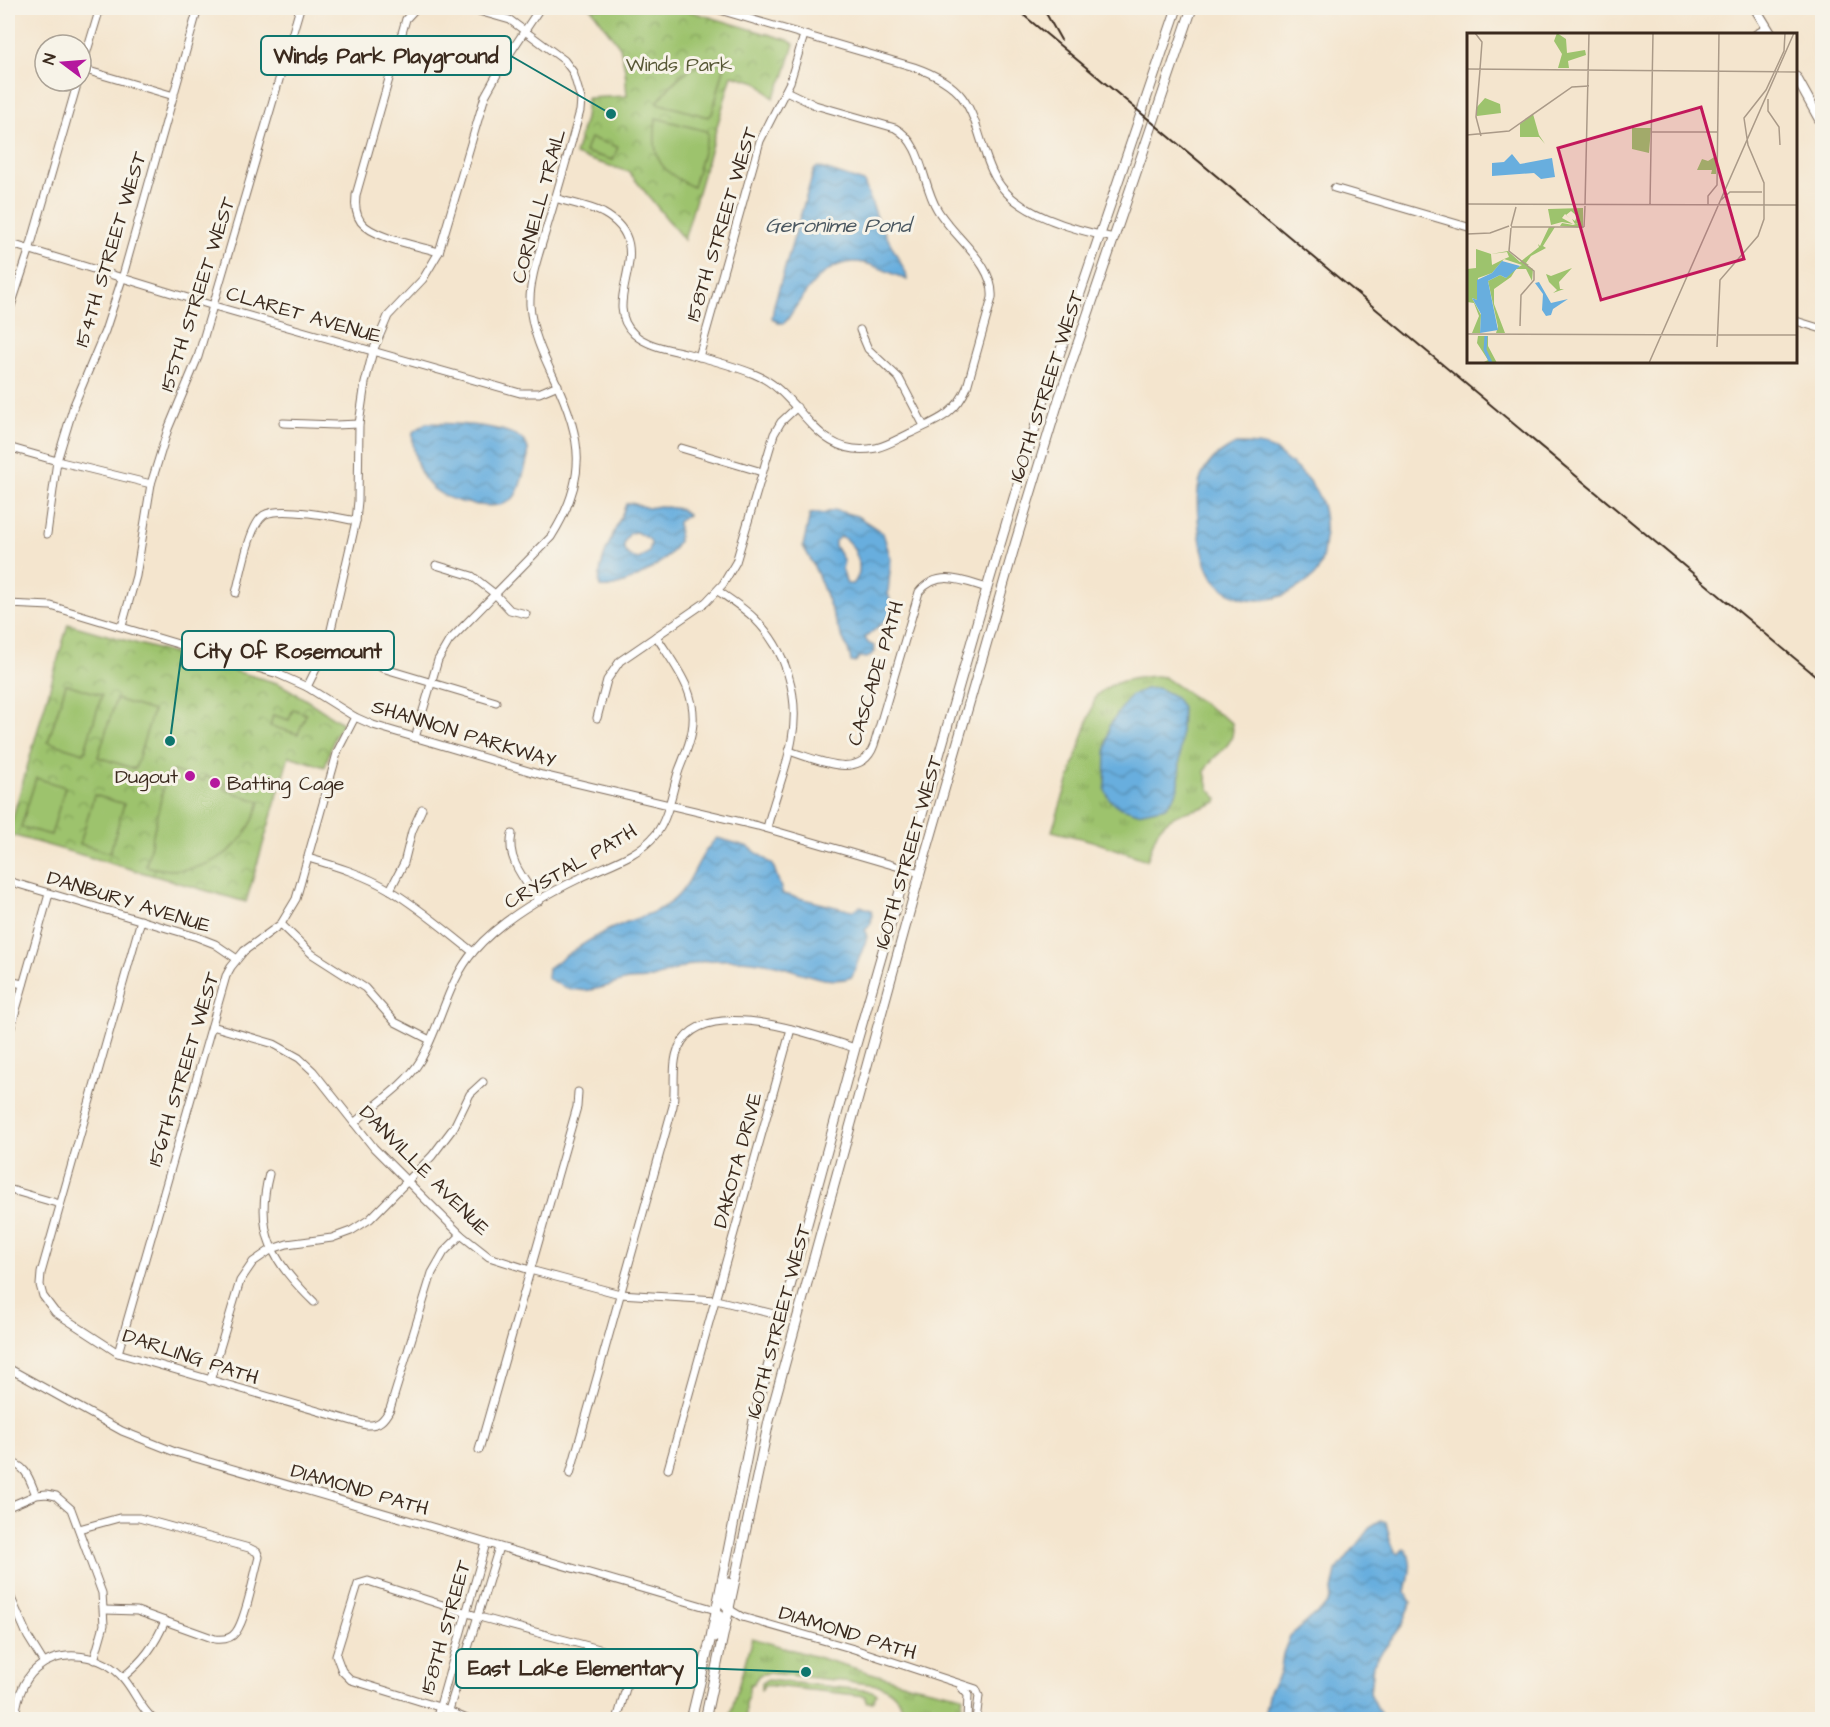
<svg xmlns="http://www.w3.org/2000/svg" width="1830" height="1727" viewBox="0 0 1830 1727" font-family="'Architects Daughter',sans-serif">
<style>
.grass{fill:url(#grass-tufts);stroke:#6c7646;stroke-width:1.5}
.park{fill:url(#park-crowns);stroke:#6c7646;stroke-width:1.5}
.garden{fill:#9dc36d;stroke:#6c7646;stroke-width:1.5}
.water{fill:url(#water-waves);stroke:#526c7e;stroke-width:1.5;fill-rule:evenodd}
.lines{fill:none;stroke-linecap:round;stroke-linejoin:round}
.minor-casing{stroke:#7c6b5c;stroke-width:9}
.major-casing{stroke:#7c6b5c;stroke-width:11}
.minor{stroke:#fff;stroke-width:7}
.major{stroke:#fff;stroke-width:9}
.rail{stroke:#3b2a1e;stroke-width:2}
.poi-dot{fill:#b5179e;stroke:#f7f3e8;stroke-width:2}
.labels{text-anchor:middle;stroke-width:6;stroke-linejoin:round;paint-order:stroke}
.park-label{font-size:20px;fill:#585836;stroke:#f7f3e8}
.street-label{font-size:20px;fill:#3b2a1e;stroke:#f7f3e8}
.poi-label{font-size:20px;fill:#3b2a1e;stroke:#f7f3e8;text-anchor:end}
.water-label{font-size:21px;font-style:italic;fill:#4b5861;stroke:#f7f3e8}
.inset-river{fill:none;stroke:#68aede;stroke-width:3}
.inset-road{fill:none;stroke:#aa9a88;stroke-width:1.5}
.view{fill:#c2185b;fill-opacity:0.15;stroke:#c2185b;stroke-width:3}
.inset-edge{fill:none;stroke:#3b2a1e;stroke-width:3}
.leader{fill:none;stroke:#0f766e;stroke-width:2}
.callout-dot{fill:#0f766e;stroke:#f7f3e8;stroke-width:2}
.callout{fill:#f7f3e8;stroke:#0f766e;stroke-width:2}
.callout-label{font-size:21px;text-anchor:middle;font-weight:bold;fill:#3b2a1e}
</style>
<defs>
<pattern id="grass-tufts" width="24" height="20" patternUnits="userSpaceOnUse" patternTransform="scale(1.5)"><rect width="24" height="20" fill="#9dc36d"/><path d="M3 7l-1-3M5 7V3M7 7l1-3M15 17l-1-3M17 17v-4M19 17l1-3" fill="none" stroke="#819f59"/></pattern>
<pattern id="park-crowns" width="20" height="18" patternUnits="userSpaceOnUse" patternTransform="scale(1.5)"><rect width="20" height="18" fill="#9dc36d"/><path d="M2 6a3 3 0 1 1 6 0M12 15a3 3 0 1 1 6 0" fill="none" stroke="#819f59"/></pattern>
<pattern id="water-waves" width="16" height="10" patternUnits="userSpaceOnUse" patternTransform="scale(1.5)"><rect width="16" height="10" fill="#68aede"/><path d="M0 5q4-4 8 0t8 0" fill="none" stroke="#578eb3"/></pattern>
</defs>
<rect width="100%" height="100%" fill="#f7f3e8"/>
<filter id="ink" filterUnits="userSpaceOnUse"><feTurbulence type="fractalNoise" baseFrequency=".0167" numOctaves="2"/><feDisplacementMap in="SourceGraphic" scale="12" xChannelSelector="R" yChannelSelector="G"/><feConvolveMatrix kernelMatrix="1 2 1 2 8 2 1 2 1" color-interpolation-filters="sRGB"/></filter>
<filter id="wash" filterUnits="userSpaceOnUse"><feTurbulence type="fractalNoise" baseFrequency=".008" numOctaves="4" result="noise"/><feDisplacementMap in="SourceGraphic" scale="24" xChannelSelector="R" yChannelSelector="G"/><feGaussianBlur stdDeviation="1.35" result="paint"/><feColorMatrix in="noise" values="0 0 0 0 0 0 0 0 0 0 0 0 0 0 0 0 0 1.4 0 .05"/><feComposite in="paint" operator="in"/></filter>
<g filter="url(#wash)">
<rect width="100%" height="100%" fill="#f4e5ce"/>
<g class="grass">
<path d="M 1156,676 L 1164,677 L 1173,683 L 1232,723 C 1238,749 1211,752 1205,772 L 1209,789 L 1218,799 L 1217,802 C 1198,812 1175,809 1160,828 C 1153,837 1152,850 1147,860 L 1092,841 L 1052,831 L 1096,696 C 1111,680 1135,678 1156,676 Z"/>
<path d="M 752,1638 L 912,1685 L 963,1696 L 959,1719 L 905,1719 C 903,1702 895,1691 879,1685 L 768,1673 L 759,1675 L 753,1684 L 750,1684 L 746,1705 L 746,1719 L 729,1719 Z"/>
<polygon points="767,1680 873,1691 877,1694 872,1702 866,1702 866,1696 764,1685 761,1691 761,1684"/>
</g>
<g class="park">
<polygon points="591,8 679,8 788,40 794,44 784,77 773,98 757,82 732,75 684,240 629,172 575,155 585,118 587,98 627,96 625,69 620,47"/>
<path d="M 68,624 L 277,683 C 300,694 320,710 342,723 L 334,738 L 325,767 L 289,756 L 246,902 L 8,834 Z"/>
</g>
<g class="garden">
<path d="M 726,61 L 712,114 L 708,117 L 657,103 C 677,75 690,63 726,61 Z"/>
<path d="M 656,118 L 706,131 L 708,135 L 693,187 C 657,169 652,158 656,118 Z"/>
<polygon points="590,138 618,147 613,160 585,152"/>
<polygon points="66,684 102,695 84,753 48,742"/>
<polygon points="116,699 153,711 135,769 98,757"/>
<polygon points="293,709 306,714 298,734 270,726 273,715 289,720"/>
<path d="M 173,771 L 204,781 L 206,776 L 225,784 L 224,789 L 260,802 C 244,855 199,880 146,866 L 166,776 Z"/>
<polygon points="36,778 65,787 51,835 21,827"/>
<polygon points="94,795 124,804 110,853 80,844"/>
</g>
<g class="water">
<path d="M 818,167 L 864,182 L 878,220 L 906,273 L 907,280 C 893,274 878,266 864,263 C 826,255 804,294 787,320 L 784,323 L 778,323 L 772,318 L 774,305 L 814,170 Z"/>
<path d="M 426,423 C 449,424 516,423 527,446 C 530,453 527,461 525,468 C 522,478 519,495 510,501 C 501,507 488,506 478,505 C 445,501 422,489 415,455 C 413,447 412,440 413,432 Z"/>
<path d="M 1236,444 C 1248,444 1262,444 1272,449 C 1279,453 1285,459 1290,463 C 1320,486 1329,510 1324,547 C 1320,576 1317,576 1292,591 C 1282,597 1269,600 1257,600 C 1209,598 1201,559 1198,518 C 1197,504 1196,486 1203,473 C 1210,459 1222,451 1236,444 Z"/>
<path d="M 631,503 L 648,508 L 659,506 L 680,509 L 688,515 L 678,522 C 678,528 680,536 678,541 C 672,561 620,591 600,587 C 595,564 619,525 626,504 ZM 636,532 L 649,539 L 651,543 L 649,552 L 639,559 C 622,556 620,545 630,533 Z"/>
<path d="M 834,510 L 857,516 L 883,533 L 891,559 L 888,593 L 892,608 L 888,618 L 865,638 L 868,643 L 874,646 L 875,652 L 867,658 L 859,657 L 855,663 L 851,662 C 850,649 843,640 838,628 C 827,600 819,572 803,546 L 810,514 L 819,513 L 823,514 ZM 841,536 C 856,545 866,570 853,584 L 847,584 C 844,579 845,574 842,569 L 844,561 L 835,546 L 835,541 Z"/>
<polygon points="1158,688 1174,696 1182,707 1179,785 1175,796 1166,807 1138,813 1119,807 1110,800 1105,790 1106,750 1109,726 1130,696 1145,689"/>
<path d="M 717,838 L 749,847 L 773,865 L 783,894 L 852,911 L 861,906 L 871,910 C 873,918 872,925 865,930 L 867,937 L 865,943 L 852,977 C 828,986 799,971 776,965 C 758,961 736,959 717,960 C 694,960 673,972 652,978 C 641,981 630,978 620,982 C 591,992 574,996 547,978 L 548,968 C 571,952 594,935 620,925 C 637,917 656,914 671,902 C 693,885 697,855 717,838 Z"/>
<path d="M 1381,1520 L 1386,1522 L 1390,1540 L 1396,1553 L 1399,1554 L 1404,1548 C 1416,1561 1408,1577 1406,1593 L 1411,1602 L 1409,1610 L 1403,1624 L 1373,1664 L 1370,1693 L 1383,1719 L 1265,1719 L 1265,1711 L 1269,1691 L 1280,1674 L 1283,1654 L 1290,1636 L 1323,1608 L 1330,1600 L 1336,1571 L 1371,1526 Z"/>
</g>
</g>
<g filter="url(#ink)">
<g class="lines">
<g class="minor-casing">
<g id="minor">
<path d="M 416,8 L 406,19 L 356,195 C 355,204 355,214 361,222 C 373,238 419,246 439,252"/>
<path d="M 713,8 L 914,67 C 963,84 970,103 984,150 C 989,165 994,179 1005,191 C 1028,217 1080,231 1114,238"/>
<polyline points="1756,34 1767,28"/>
<polyline points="82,69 174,96"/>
<polyline points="81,71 100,8"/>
<polyline points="1334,188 1468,227"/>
<path d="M 555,198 C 570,203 589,206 603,213 C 663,246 597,300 634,334 C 647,346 668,349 685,353 C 708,359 732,365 754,374 C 802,392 814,461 876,448 C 889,445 901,437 913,432 C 938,420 956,414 967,387 L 992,298 C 995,264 953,237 937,209 C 922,184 923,143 895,128 L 815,105 L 786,91"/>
<polyline points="8,243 214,306 520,393 539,393 558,385"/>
<polyline points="8,315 29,251 78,81"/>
<polyline points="1796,321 1822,329"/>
<polyline points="860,330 868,349 899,378 924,426"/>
<polyline points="699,357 760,141 790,82 804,35"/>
<polyline points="283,423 335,425 359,424"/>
<polyline points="8,447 57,461 151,484"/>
<polyline points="681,448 762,472"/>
<polyline points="47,534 57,461 74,405 105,331 122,279 198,8"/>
<polyline points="436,565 472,576 495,594 510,610 526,614"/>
<path d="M 718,591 C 731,600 744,608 755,619 C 786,650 800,696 792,739 C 787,769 774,798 767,828"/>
<path d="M 236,593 C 241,575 249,525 264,515 C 279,506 338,517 356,521"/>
<polyline points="8,604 51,606 278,674 307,687 355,717 373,725 542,775 758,826 920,873"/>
<polyline points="122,626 136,576 151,484 168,429 198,357 300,8"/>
<polyline points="329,639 355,650 382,668 496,702"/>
<polyline points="307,687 327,647 356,521 358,501 359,424 365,383 373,351 388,316 423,279 439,252 485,96 504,62 540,8"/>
<polyline points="597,718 607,680 620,661 706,602 723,584 736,562 774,434 781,422 797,407"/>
<path d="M 415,738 L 438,660 L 449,641 L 551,537 C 588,479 583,438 554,378 C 543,355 532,332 530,305 C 529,280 539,254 546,230 C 558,190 569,151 580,111 L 581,99 L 573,72 L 564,60 L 510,20 L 468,8"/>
<path d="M 789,751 C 816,759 861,782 874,745 L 919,592 C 938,569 963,581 987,588"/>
<path d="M 512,834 C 506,860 525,880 539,901"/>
<path d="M 308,858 C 336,866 365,875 390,890 C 420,908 446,931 473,952"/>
<polyline points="8,881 197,937 215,944 237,959"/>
<polyline points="390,890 404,863 412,831 422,809"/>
<path d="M 141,920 L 41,1273 L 40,1285 L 43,1296 L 55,1312 L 118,1353 L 366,1425 C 379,1426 384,1420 390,1409 L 432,1273 L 444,1252 L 461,1235"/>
<polyline points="281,924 312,954 365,988 395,1022 430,1040"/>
<polyline points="8,981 23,984"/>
<polyline points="212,1026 274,1044 299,1058 313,1071 374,1148 461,1235 489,1257 530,1270 620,1294 716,1300 782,1316"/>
<polyline points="8,1038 49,894"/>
<path d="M 354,1123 C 375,1104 405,1086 420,1061 C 441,1026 447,982 474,951 C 500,921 543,896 578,879 C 605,865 637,858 656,834 C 669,817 672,790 679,770 C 684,757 690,744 692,731 C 699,693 675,666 656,636"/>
<path d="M 269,1174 C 254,1232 273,1262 314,1302"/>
<polyline points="8,1189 60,1204"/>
<polyline points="118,1353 226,976 231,967 244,951 281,924 296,899 338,750 355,717"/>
<polyline points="8,1368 122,1431 175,1452 716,1610"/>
<polyline points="210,1381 240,1281 253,1262 272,1249 287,1244 332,1238 351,1231 370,1219 432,1156 454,1127 470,1094 483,1082"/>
<polyline points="479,1450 577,1107 578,1092"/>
<path d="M 8,1463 C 26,1463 30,1481 36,1495"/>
<polyline points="668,1469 791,1029"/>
<path d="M 570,1474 L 673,1106 C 676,1088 671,1064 679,1047 C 704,993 815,1036 855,1048"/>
<polyline points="8,1507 36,1495 47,1494 56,1496 71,1509 102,1593 104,1625 94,1660"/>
<path d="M 79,1529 L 119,1518 L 139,1518 L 249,1548 L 257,1552 L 259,1557 C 254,1575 246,1619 236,1632 C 231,1639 223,1640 215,1639 L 137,1611 L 105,1610"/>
<polyline points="8,1591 28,1637 44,1663"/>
<polyline points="730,1610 742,1617 854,1649 976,1689 979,1696 976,1720"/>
<path d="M 123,1677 C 143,1661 155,1645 165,1621"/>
<polyline points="961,1687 968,1695 967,1720"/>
<path d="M 16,1720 C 15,1702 23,1680 36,1669 C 61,1647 103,1654 124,1679 C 135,1692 140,1708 154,1720"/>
<polyline points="436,1720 486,1543"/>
<polyline points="446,1720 499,1547"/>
<polyline points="469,1720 439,1707 351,1680 342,1671 336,1655 358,1584 368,1581 483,1618 618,1654 628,1661 630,1674 617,1720"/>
</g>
</g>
<g class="major-casing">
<g id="major">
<polyline points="1755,8 1771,34"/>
<polyline points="1796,77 1822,124"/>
<polyline points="728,1583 724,1603 730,1610"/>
<polyline points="716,1610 721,1618 717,1637"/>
<polyline points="691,1720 711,1637 755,1415 855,1048 987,588 1040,411 1177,8"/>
<polyline points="705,1720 769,1421 920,873 1016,541 1059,399 1192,8"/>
</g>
</g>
<use href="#minor" class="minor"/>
<use href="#major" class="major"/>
<g class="rail">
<polyline points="1015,8 1822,681"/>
<polyline points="1043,8 1061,40"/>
</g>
</g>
</g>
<g class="poi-dot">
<circle cx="190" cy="776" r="6"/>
<circle cx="215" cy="783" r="6"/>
</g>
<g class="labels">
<g class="park-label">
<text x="679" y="71">Winds Park</text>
</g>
<g class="street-label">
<text transform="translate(538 206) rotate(-75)" y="7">CORNELL TRAIL</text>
<text transform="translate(721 224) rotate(-73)" y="7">158TH STREET WEST</text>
<text transform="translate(110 249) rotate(-73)" y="7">154TH STREET WEST</text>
<text transform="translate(197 294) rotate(-72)" y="7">155TH STREET WEST</text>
<text transform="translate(304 314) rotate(16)" y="7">CLARET AVENUE</text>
<text transform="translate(1046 386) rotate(-72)" y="7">160TH STREET WEST</text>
<text transform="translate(875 673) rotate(-73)" y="7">CASCADE PATH</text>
<text transform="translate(464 733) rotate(17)" y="7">SHANNON PARKWAY</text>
<text transform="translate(908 852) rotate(-74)" y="7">160TH STREET WEST</text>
<text transform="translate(570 866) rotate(-30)" y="7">CRYSTAL PATH</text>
<text transform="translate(129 901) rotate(17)" y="7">DANBURY AVENUE</text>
<text transform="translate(183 1069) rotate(-73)" y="7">156TH STREET WEST</text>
<text transform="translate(737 1160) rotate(-75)" y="7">DAKOTA DRIVE</text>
<text transform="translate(425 1170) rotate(45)" y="7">DANVILLE AVENUE</text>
<text transform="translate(778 1321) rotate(-75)" y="7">160TH STREET WEST</text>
<text transform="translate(191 1356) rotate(18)" y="7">DARLING PATH</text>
<text transform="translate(360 1489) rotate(16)" y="7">DIAMOND PATH</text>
<text transform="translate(445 1627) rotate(-74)" y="7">158TH STREET</text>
<text transform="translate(848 1632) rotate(17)" y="7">DIAMOND PATH</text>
</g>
<g class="poi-label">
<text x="178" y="783">Dugout</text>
<text x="227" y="790" text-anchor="start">Batting Cage</text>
</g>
<g class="water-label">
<text x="838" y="232">Geronime Pond</text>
</g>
</g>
<g transform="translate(1467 33)">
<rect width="330" height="330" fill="#f4e5ce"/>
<path d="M 116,175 L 116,195 L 93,193 L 95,190 L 106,192 L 115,189 L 108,191 L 105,186 L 108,188 L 110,183 L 104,178 L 99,182 L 104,186 L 98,181 L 95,185 L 106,191 L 95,189 L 84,192 L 81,176 ZM 82,194 L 88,194 L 76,213 L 79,215 L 64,223 L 59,230 L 62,232 L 59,232 L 66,236 L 65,248 L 59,236 L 48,236 L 55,232 L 37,226 L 42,224 L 40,219 L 24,221 L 41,218 L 53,229 L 72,214 L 71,211 L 73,213 ZM 105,235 L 92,249 L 93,256 L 97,256 L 86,260 L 90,257 L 82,249 L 79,241 L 84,243 Z" fill="#9dc36d"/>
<path d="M 90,0 L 99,6 L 100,20 L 118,17 L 119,22 L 101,28 L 102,35 L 91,35 L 95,21 L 87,8 ZM 18,65 L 33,71 L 34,80 L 10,83 L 10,74 ZM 66,81 L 72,102 L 78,111 L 72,104 L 53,104 L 53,91 ZM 165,95 L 184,95 L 182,120 L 165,116 ZM 249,123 L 249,141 L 244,141 L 245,137 L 230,137 L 235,126 L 241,128 ZM 9,216 L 24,221 L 25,232 L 37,226 L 25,240 L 11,245 L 10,267 L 5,265 L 14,282 L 13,300 L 5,300 L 12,283 L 7,270 L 0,269 L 0,236 L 9,235 ZM 45,236 L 49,236 L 44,244 L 27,256 L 27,271 L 38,300 L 29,300 L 31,294 L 21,248 L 33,242 L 39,245 ZM 11,303 L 21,303 L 21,313 L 30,330 L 17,329 L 21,327 L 10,310 Z" fill="#9dc36d"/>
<path d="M 45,121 L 53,131 L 85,125 L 88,144 L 74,146 L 67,140 L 25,143 L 25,130 L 37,129 ZM 35,228 L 53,233 L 39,245 L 33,242 L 21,248 L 31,297 L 13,300 L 14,281 L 5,265 L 10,267 L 10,247 L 25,240 ZM 72,249 L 84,270 L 101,266 L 86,276 L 84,282 L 79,283 L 75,277 L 76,261 L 68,250 Z" fill="#68aede"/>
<path class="inset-river" d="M 19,303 L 18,317 L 24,330"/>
<path class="inset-road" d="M 8,0 L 15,9 L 13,36M 0,36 L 330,39M 13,37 L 9,84 L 14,103M 301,66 L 301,78 L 312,94 L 313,112M 185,99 L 251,99M 0,102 L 42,98 L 105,54 L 122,53M 254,167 L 263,159 L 295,159M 0,171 L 330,172M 183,171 L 186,0M 118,172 L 122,0M 241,172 L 241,163 L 250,152 L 252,0M 44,193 L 49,174M 44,194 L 117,194M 117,194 L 118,173M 44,195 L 42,218 L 67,238 L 67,247 L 54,262 L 53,293M 0,201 L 23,200 L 42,193M 0,301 L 249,302M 251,302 L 330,302M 250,314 L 253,247 L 291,203 L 297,186 L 297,150 L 281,112 L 277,85 L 299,57 L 317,18 L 318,0M 182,330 L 327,0"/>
<path class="view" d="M 234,74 L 277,226 L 134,267 L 91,115 Z"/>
<rect width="330" height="330" class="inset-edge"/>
</g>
<path class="leader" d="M611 114L511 56M170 741L182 650M806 1672L697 1668"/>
<g class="callout-dot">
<circle cx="611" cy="114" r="6"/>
<circle cx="170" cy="741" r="6"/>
<circle cx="806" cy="1672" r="6"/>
</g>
<g class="callout">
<rect x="261" y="36" width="250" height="39" rx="6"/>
<rect x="182" y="631" width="212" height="39" rx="6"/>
<rect x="456" y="1649" width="241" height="39" rx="6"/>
</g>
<g class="callout-label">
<text x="386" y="63">Winds Park Playground</text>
<text x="288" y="658">City Of Rosemount</text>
<text x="576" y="1675">East Lake Elementary</text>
</g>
<rect width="1830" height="1727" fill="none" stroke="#f7f3e8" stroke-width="30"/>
<g transform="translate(63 63) rotate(286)"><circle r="28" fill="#f7f3e8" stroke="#aca397" stroke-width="1.5"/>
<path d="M0-4.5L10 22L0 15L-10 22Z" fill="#b5179e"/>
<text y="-9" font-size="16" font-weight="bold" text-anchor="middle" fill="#3b2a1e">N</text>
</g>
</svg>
